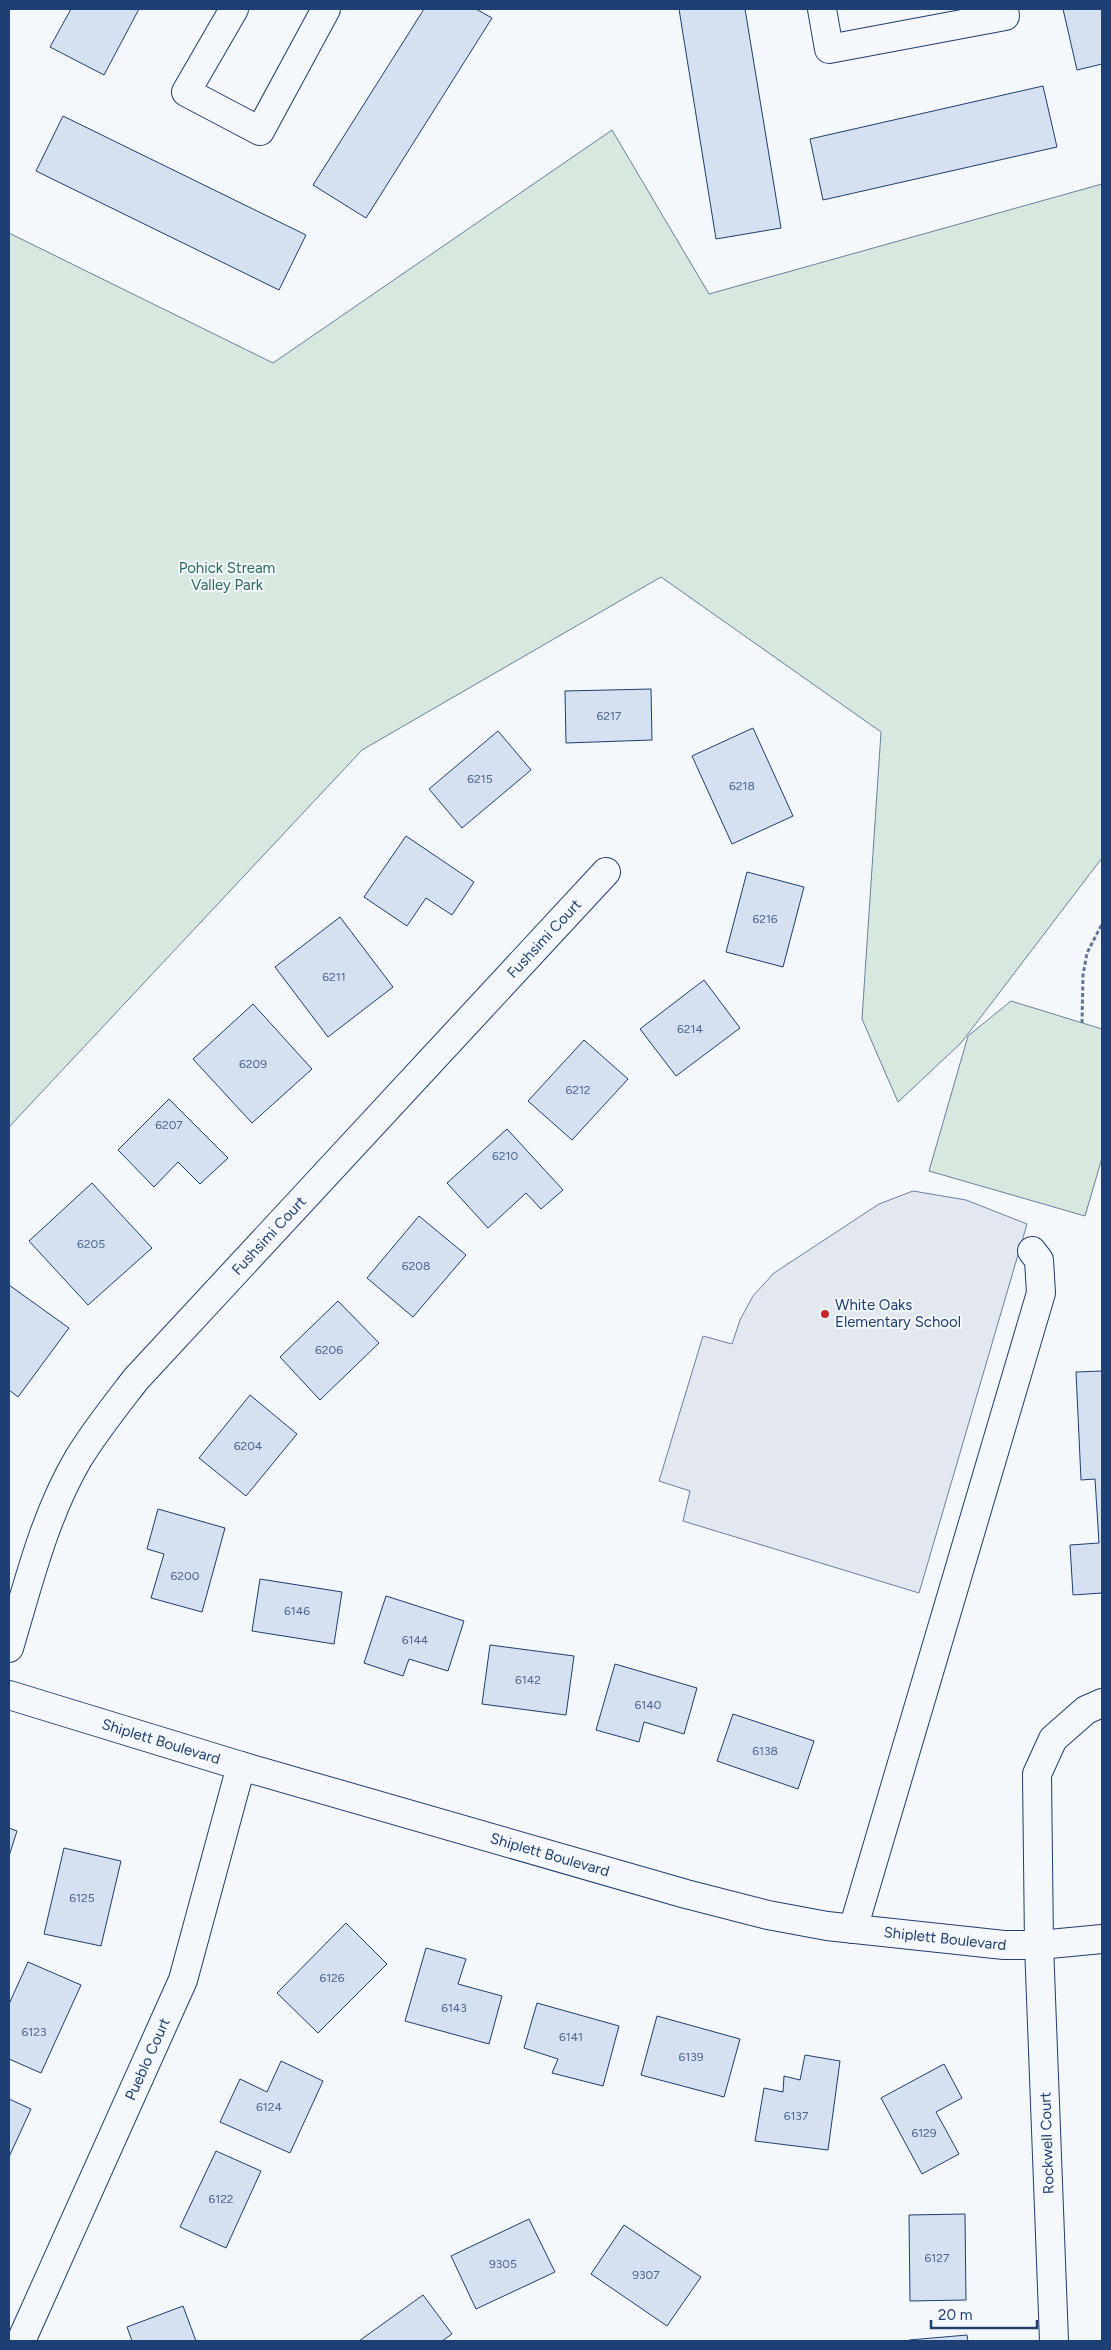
<svg xmlns="http://www.w3.org/2000/svg" width="1111" height="2350" viewBox="0 0 1111 2350" font-family="Figtree,sans-serif">
<style>
.green{fill:#d7e8df;stroke:#687fa3}
.parking{fill:#e3e8f0;stroke:#687fa3}
.building{fill:#d5e0f0;stroke:#1d3f73}
.lines{fill:none;stroke-linecap:round;stroke-linejoin:round}
.minor-casing{stroke:#1d3f73;stroke-width:30}
.path{stroke:#5e769c;stroke-width:3;stroke-dasharray:4 2.5;stroke-linecap:butt}
.minor{stroke:#f4f7fb;stroke-width:28}
.poi-dot{fill:#c62828;stroke:#f4f7fb;stroke-width:2}
.labels{text-anchor:middle;stroke-width:4;stroke-linejoin:round;paint-order:stroke}
.number-label{font-size:12px;fill:#4b6792}
.park-label{font-size:15px;fill:#2c6c60;stroke:#f4f7fb}
.street-label{font-size:15px;fill:#1d3f73;stroke:#f4f7fb}
.poi-label{font-size:15px;fill:#1d3f73;stroke:#f4f7fb;text-anchor:start}
</style>
<rect width="100%" height="100%" fill="#f4f7fb"/>
<g class="green">
<polygon points="612,130 709,294 1102,184 1102,858 961,1043 898,1102 862,1019 881,732 661,577 362,750 9,1127 9,233 273,363"/>
<polygon points="1011,1001 1102,1029 1102,1158 1085,1216 929,1171 968,1036"/>
</g>
<polygon class="parking" points="913,1191 966,1200 1027,1224 919,1593 683,1521 690,1491 659,1481 703,1336 732,1344 740,1320 753,1296 774,1273 879,1204"/>
<g class="building">
<polygon points="71,9 139,9 104,75 50,47"/>
<polygon points="424,9 476,9 492,18 366,218 313,185"/>
<polygon points="679,9 745,9 781,228 716,239"/>
<polygon points="1063,9 1102,9 1102,64 1077,70"/>
<polygon points="1043,86 1057,147 823,200 810,139"/>
<polygon points="63,116 306,235 279,290 36,171"/>
<polygon points="651,689 652,740 566,743 565,691"/>
<polygon points="753,728 793,816 732,844 692,756"/>
<polygon points="498,731 531,770 462,828 429,789"/>
<polygon points="406,836 474,882 452,915 426,898 407,926 364,897"/>
<polygon points="747,872 804,887 783,967 726,952"/>
<polygon points="340,917 393,987 328,1037 275,967"/>
<polygon points="704,980 740,1028 676,1076 640,1029"/>
<polygon points="253,1004 312,1069 252,1123 193,1059"/>
<polygon points="584,1040 628,1079 572,1140 528,1101"/>
<polygon points="169,1099 228,1158 200,1184 178,1162 154,1187 118,1150"/>
<polygon points="507,1129 563,1190 541,1209 526,1193 488,1228 447,1183"/>
<polygon points="92,1183 152,1248 88,1305 29,1241"/>
<polygon points="419,1216 466,1255 413,1317 367,1278"/>
<polygon points="9,1285 69,1328 18,1397 9,1390"/>
<polygon points="338,1301 379,1343 320,1400 280,1357"/>
<polygon points="1102,1371 1102,1593 1073,1595 1070,1545 1099,1543 1095,1479 1081,1480 1076,1372"/>
<polygon points="250,1395 297,1434 246,1496 199,1458"/>
<polygon points="158,1509 225,1528 202,1612 151,1598 164,1554 147,1549"/>
<polygon points="260,1579 342,1592 334,1644 252,1631"/>
<polygon points="386,1596 464,1621 448,1671 409,1659 403,1676 364,1663"/>
<polygon points="490,1645 574,1656 566,1715 482,1704"/>
<polygon points="615,1664 697,1688 684,1734 644,1722 639,1742 596,1730"/>
<polygon points="733,1714 814,1741 798,1789 717,1761"/>
<polygon points="9,1828 17,1831 9,1856"/>
<polygon points="64,1848 121,1861 101,1946 44,1934"/>
<polygon points="346,1923 387,1964 318,2033 277,1993"/>
<polygon points="426,1948 466,1959 458,1984 502,1996 489,2044 405,2021"/>
<polygon points="28,1962 81,1985 41,2073 9,2059 9,2004"/>
<polygon points="537,2003 619,2026 603,2086 552,2073 558,2059 524,2048"/>
<polygon points="657,2016 740,2039 724,2097 641,2075"/>
<polygon points="805,2055 840,2061 828,2150 755,2141 764,2088 783,2092 784,2076 800,2080"/>
<polygon points="281,2061 323,2081 290,2153 220,2122 240,2079 267,2092"/>
<polygon points="944,2064 962,2098 936,2112 959,2154 922,2174 881,2098"/>
<polygon points="9,2099 31,2109 9,2157"/>
<polygon points="216,2151 261,2171 226,2248 180,2227"/>
<polygon points="965,2214 966,2300 910,2301 909,2215"/>
<polygon points="529,2219 555,2272 476,2309 451,2256"/>
<polygon points="624,2225 701,2277 667,2326 591,2274"/>
<polygon points="423,2295 452,2334 442,2341 359,2341"/>
<polygon points="183,2306 196,2341 132,2341 127,2327"/>
<polygon points="967,2335 968,2341 909,2341 909,2340"/>
</g>
<g class="lines">
<g class="minor-casing">
<g id="minor">
<polyline points="234,9 186,92 260,131 326,9"/>
<polyline points="822,9 829,49 1005,16 1004,9"/>
<path id="s1" d="M 9,1648 C 28,1585 44,1517 78,1459 C 95,1431 116,1405 136,1379 L 606,872"/>
<path id="s2" d="M 9,1695 L 241,1766 L 686,1894 L 768,1915 L 827,1926 L 1004,1945 L 1039,1945 L 1102,1939"/>
<polyline points="853,1929 1041,1293 1039,1260 1032,1251"/>
<path id="s3" d="M 21,2341 L 183,1980 L 241,1766"/>
<polyline points="1054,2341 1039,1945 1037,1774 1053,1739 1086,1710 1102,1703"/>
</g>
</g>
<polyline class="path" points="1082,1023 1083,975 1087,953 1102,924"/>
<use href="#minor" class="minor"/>
</g>
<circle class="poi-dot" cx="825" cy="1314" r="5"/>
<g class="labels">
<g class="number-label">
<text x="609" y="720">6217</text>
<text x="480" y="783">6215</text>
<text x="742" y="790">6218</text>
<text x="765" y="923">6216</text>
<text x="334" y="981">6211</text>
<text x="690" y="1033">6214</text>
<text x="253" y="1068">6209</text>
<text x="578" y="1094">6212</text>
<text x="169" y="1129">6207</text>
<text x="505" y="1160">6210</text>
<text x="91" y="1248">6205</text>
<text x="416" y="1270">6208</text>
<text x="329" y="1354">6206</text>
<text x="248" y="1450">6204</text>
<text x="185" y="1580">6200</text>
<text x="297" y="1615">6146</text>
<text x="415" y="1644">6144</text>
<text x="528" y="1684">6142</text>
<text x="648" y="1709">6140</text>
<text x="765" y="1755">6138</text>
<text x="82" y="1902">6125</text>
<text x="332" y="1982">6126</text>
<text x="454" y="2012">6143</text>
<text x="34" y="2036">6123</text>
<text x="571" y="2041">6141</text>
<text x="691" y="2061">6139</text>
<text x="269" y="2111">6124</text>
<text x="796" y="2120">6137</text>
<text x="924" y="2137">6129</text>
<text x="221" y="2203">6122</text>
<text x="937" y="2262">6127</text>
<text x="503" y="2268">9305</text>
<text x="646" y="2279">9307</text>
</g>
<g class="park-label">
<text x="227" y="573">Pohick Stream<tspan x="227" dy="17">Valley Park</tspan></text>
</g>
<g class="street-label">
<text dy="5" stroke="none"><textPath href="#s1" startOffset="901">Fushsimi Court</textPath></text>
<text dy="5" stroke="none"><textPath href="#s1" startOffset="496">Fushsimi Court</textPath></text>
<text dy="5" stroke="none"><textPath href="#s2" startOffset="159">Shiplett Boulevard</textPath></text>
<text dy="5" stroke="none"><textPath href="#s2" startOffset="564">Shiplett Boulevard</textPath></text>
<text dy="5" stroke="none"><textPath href="#s2" startOffset="969">Shiplett Boulevard</textPath></text>
<text dy="5" stroke="none"><textPath href="#s3" startOffset="309">Pueblo Court</textPath></text>
<text transform="translate(1047 2143) rotate(-92)" y="5">Rockwell Court</text>
</g>
<g class="poi-label">
<text x="835" y="1310">White Oaks<tspan x="835" dy="17">Elementary School</tspan></text>
</g>
</g>
<rect width="1111" height="2350" fill="none" stroke="#1d3f73" stroke-width="20"/>
<path d="M931 2320v8h106v-8" fill="none" stroke="#1d3f73" stroke-width="2.5"/>
<text x="938" y="2320" font-size="15" fill="#1d3f73" stroke="#f4f7fb" stroke-width="4" paint-order="stroke">20 m</text>
</svg>
